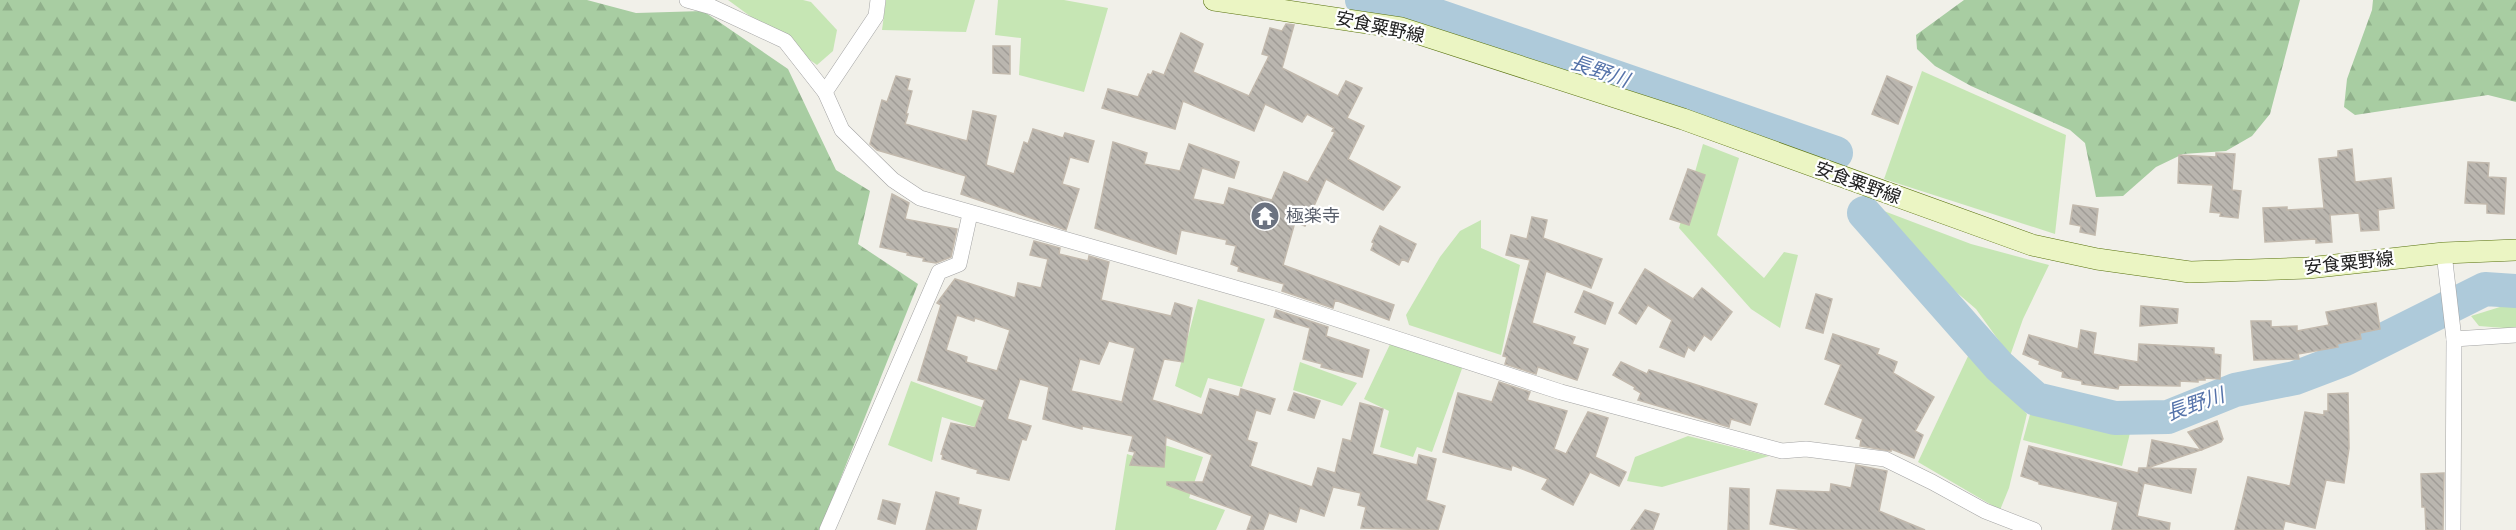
<svg xmlns="http://www.w3.org/2000/svg" width="2516" height="530" viewBox="0 0 2516 530" font-family="'Archivo Narrow','Noto Sans JP',sans-serif">
<style>
.grass{fill:#c6e6b4}
.forest{fill:url(#forest-firs)}
.lines{fill:none;stroke-linecap:round;stroke-linejoin:round}
.river{stroke:#aecada;stroke-width:34}
.building{fill:url(#building-back-hatch);stroke:#c2b9ad;stroke-width:1.5;fill-rule:evenodd}
.minor-casing{stroke:#a3a3a3;stroke-width:16}
.secondary-casing{stroke:#59720f;stroke-width:22}
.minor{stroke:#fff;stroke-width:15}
.secondary{stroke:#ebf5c3;stroke-width:21}
.labels{text-anchor:middle;stroke-width:4.5;stroke-linejoin:round;paint-order:stroke}
.street-label{font-size:18px;fill:#222;stroke:#fff}
.worship-label{font-size:18px;fill:#5b616d;stroke:#fff;text-anchor:start}
.water-label{font-size:20px;font-style:italic;fill:#5573aa;stroke:#fff}
</style>
<defs>
<pattern id="forest-firs" width="22" height="20" patternUnits="userSpaceOnUse" patternTransform="scale(1.5)"><rect width="22" height="20" fill="#a8cda2"/><path d="M5 1l3.5 6h-7zM16 11l3.5 6h-7z" fill="#90b08b"/></pattern>
<pattern id="building-back-hatch" width="6" height="6" patternUnits="userSpaceOnUse" patternTransform="scale(1.5)"><rect width="6" height="6" fill="#bab6af"/><path d="M-1 5l2 2M0 0l6 6M5-1l2 2" fill="none" stroke="#a09c96"/></pattern>
</defs>
<rect width="100%" height="100%" fill="#f1f0e9"/>
<g class="grass">
<polygon points="728,0 803,0 811,2 837,30 833,51 817,65"/>
<polygon points="886,0 975,0 966,32 882,30"/>
<polygon points="998,0 1064,0 1108,8 1084,92 1019,75 1021,38 995,35"/>
<polygon points="1922,71 2066,135 2055,234 1884,179"/>
<polygon points="1703,144 1739,158 1717,235 1764,278 1784,252 1798,255 1780,328 1751,309 1679,228"/>
<polygon points="1868,205 1971,244 2049,265 2023,319 2010,356 1976,309 1948,285 1907,257"/>
<polygon points="1481,220 1481,248 1520,265 1501,355 1409,325 1406,315 1440,257 1460,231"/>
<polygon points="1198,299 1265,319 1242,387 1208,378 1201,398 1175,386"/>
<polygon points="2516,302 2516,329 2479,326 2471,316"/>
<polygon points="1393,338 1464,363 1432,452 1417,447 1413,457 1380,447 1389,411 1364,399"/>
<polygon points="1970,352 2027,414 2009,488 2000,510 1918,462"/>
<polygon points="1300,362 1357,383 1342,406 1293,390"/>
<polygon points="911,381 995,412 988,431 942,417 932,462 888,445"/>
<polygon points="2032,407 2130,433 2122,466 2023,440"/>
<polygon points="1688,436 1769,456 1662,487 1627,481 1635,457"/>
<polygon points="1158,443 1203,457 1189,498 1225,510 1216,530 1115,530 1127,454 1155,463"/>
</g>
<g class="forest">
<polygon points="0,0 587,0 636,13 703,11 788,69 836,170 870,191 858,244 918,284 820,530 0,530"/>
<polygon points="1964,0 2300,0 2270,114 2252,136 2226,151 2183,154 2156,167 2123,196 2096,197 2085,143 2070,130 1971,86 1935,66 1917,49 1916,35"/>
<polygon points="2373,0 2516,0 2516,102 2488,95 2355,115 2344,107 2347,79 2372,10"/>
</g>
<g class="lines">
<g class="river">
<polyline points="1362,0 1438,16 1836,153"/>
<polyline points="1864,213 1999,366 2036,399 2115,418 2168,417 2235,390 2295,378 2345,359 2485,289 2516,291"/>
</g>
</g>
<g class="building">
<polygon points="1286,24 1294,25 1282,68 1338,96 1346,81 1362,88 1347,118 1364,126 1348,159 1400,187 1383,210 1326,179 1305,226 1295,222 1283,265 1394,305 1389,320 1335,300 1333,308 1282,291 1284,284 1238,271 1239,267 1231,264 1236,246 1226,244 1227,240 1181,230 1176,254 1095,228 1113,142 1147,153 1144,164 1180,171 1189,144 1239,162 1234,178 1202,168 1193,199 1224,205 1229,188 1272,200 1284,172 1308,182 1335,132 1332,131 1334,128 1307,114 1302,122 1265,104 1254,131 1183,101 1175,129 1102,108 1108,89 1138,97 1148,74 1151,75 1153,71 1164,75 1181,33 1203,44 1193,72 1249,96 1269,56 1262,54 1270,28 1282,31"/>
<polygon points="993,46 1010,46 1010,74 993,73"/>
<polygon points="896,76 910,79 907,90 912,91 906,114 908,114 905,124 967,141 973,111 996,116 986,165 1014,174 1024,142 1028,144 1033,129 1063,138 1065,133 1094,141 1088,162 1070,157 1062,184 1079,189 1066,230 961,194 966,176 877,150 870,144 882,100 887,102"/>
<polygon points="1887,76 1912,87 1898,124 1872,114"/>
<polygon points="2352,149 2355,182 2391,178 2394,208 2378,210 2379,230 2361,231 2359,213 2330,215 2332,242 2316,243 2316,239 2265,242 2263,208 2287,207 2287,210 2324,208 2319,159 2338,157 2338,151"/>
<polygon points="2216,153 2235,154 2232,190 2241,191 2238,218 2220,216 2221,213 2210,212 2213,185 2178,183 2179,155 2216,157"/>
<polygon points="2468,162 2489,163 2488,177 2506,178 2504,214 2487,213 2487,204 2465,203"/>
<polygon points="1688,169 1705,175 1689,225 1670,219"/>
<polygon points="892,194 909,203 905,219 957,229 951,257 936,263 923,261 924,258 907,255 908,253 880,247"/>
<polygon points="2073,205 2098,209 2095,235 2080,232 2081,226 2070,224"/>
<polygon points="1532,217 1547,220 1543,238 1602,259 1591,288 1546,271 1532,323 1575,337 1572,344 1588,349 1577,380 1538,367 1536,374 1505,364 1507,357 1503,356 1530,260 1506,255 1511,235 1527,239"/>
<polygon points="1380,226 1416,244 1408,262 1402,259 1399,265 1371,250 1374,243 1372,242"/>
<path d="M 1034,241 L 1060,248 L 1059,254 L 1088,261 L 1089,256 L 1109,262 L 1101,300 L 1171,316 L 1175,303 L 1192,308 L 1183,362 L 1164,359 L 1152,400 L 1202,415 L 1210,389 L 1239,397 L 1241,389 L 1275,399 L 1270,414 L 1256,410 L 1247,440 L 1257,443 L 1250,466 L 1312,487 L 1318,468 L 1335,473 L 1343,439 L 1351,441 L 1360,403 L 1383,409 L 1372,454 L 1417,465 L 1419,455 L 1436,459 L 1426,500 L 1445,506 L 1438,530 L 1361,528 L 1366,507 L 1358,505 L 1361,493 L 1333,487 L 1324,516 L 1300,508 L 1296,522 L 1269,513 L 1263,530 L 1247,530 L 1252,516 L 1167,485 L 1167,482 L 1203,482 L 1212,455 L 1166,437 L 1164,467 L 1130,465 L 1135,452 L 1129,451 L 1133,436 L 1082,426 L 1082,429 L 1043,419 L 1049,387 L 1020,379 L 1007,419 L 1031,426 L 1026,440 L 1022,439 L 1009,480 L 977,473 L 978,470 L 942,459 L 943,455 L 941,454 L 951,423 L 975,428 L 985,400 L 918,380 L 941,305 L 937,303 L 955,279 L 1015,298 L 1018,283 L 1041,288 L 1048,259 L 1030,255 ZM 957,315 L 974,321 L 975,318 L 1010,330 L 997,371 L 966,362 L 967,357 L 946,350 ZM 1109,341 L 1135,348 L 1122,402 L 1071,391 L 1080,359 L 1099,364 Z"/>
<polygon points="1645,269 1693,299 1702,288 1732,312 1711,340 1704,335 1694,351 1688,347 1684,357 1660,347 1672,320 1648,305 1636,324 1619,313"/>
<polygon points="1584,291 1613,303 1605,324 1575,312"/>
<polygon points="1816,294 1832,299 1823,333 1806,328"/>
<polygon points="2376,303 2380,329 2360,333 2361,339 2337,344 2338,347 2298,354 2299,359 2254,360 2251,321 2271,321 2271,327 2297,326 2297,331 2329,325 2326,312"/>
<polygon points="2141,306 2178,309 2177,323 2140,326"/>
<polygon points="1276,310 1328,327 1326,336 1369,350 1362,377 1321,367 1322,364 1303,359 1310,328 1274,317"/>
<polygon points="2081,330 2096,333 2093,354 2138,362 2139,344 2214,348 2214,354 2221,355 2220,379 2205,378 2205,380 2198,380 2198,382 2180,381 2180,386 2119,385 2118,389 2082,384 2082,381 2062,377 2063,372 2039,364 2040,361 2023,354 2029,335 2078,349"/>
<polygon points="1833,334 1879,349 1877,354 1897,362 1893,373 1934,397 1915,431 1923,435 1914,458 1891,449 1891,451 1860,446 1861,440 1856,438 1863,419 1825,404 1841,365 1825,359"/>
<polygon points="1621,362 1647,374 1649,370 1757,404 1750,425 1731,419 1729,427 1638,400 1641,393 1634,389 1635,387 1613,375"/>
<polygon points="1499,382 1530,392 1527,400 1567,411 1554,449 1566,454 1588,412 1608,418 1595,457 1626,472 1619,486 1590,472 1573,505 1542,489 1548,479 1512,465 1511,470 1443,452 1458,393 1492,402"/>
<polygon points="1294,393 1320,401 1314,418 1288,410"/>
<polygon points="2348,393 2349,448 2344,483 2326,480 2315,528 2285,521 2283,530 2235,530 2248,477 2290,486 2305,412 2324,415 2324,411 2328,411 2328,394"/>
<polygon points="2217,421 2223,439 2221,442 2201,450 2188,432"/>
<polygon points="2152,440 2201,450 2147,468 2196,469 2191,493 2144,483 2137,516 2170,523 2169,530 2112,530 2118,502 2039,484 2039,482 2021,476 2029,446 2138,473 2139,468 2147,468"/>
<polygon points="1856,465 1887,471 1879,511 1925,530 1803,530 1770,524 1777,490 1830,492 1831,484 1851,488"/>
<polygon points="2444,473 2443,530 2426,530 2425,507 2422,507 2421,474"/>
<polygon points="1730,488 1749,489 1749,530 1728,530"/>
<polygon points="936,492 959,498 958,504 981,510 976,530 926,530"/>
<polygon points="883,500 900,504 895,524 878,519"/>
<polygon points="1645,510 1659,514 1653,530 1631,530"/>
</g>
<g class="lines">
<g class="minor-casing">
<g id="minor">
<polyline points="687,0 712,7 785,41 825,92"/>
<polyline points="878,0 876,16 825,92 842,130 893,180 920,198 1271,298 1561,392 1782,451 1806,449 1885,459 1932,482 1985,511 2034,530"/>
<polyline points="2444,253 2454,339 2453,530"/>
<polyline points="2454,339 2516,335"/>
<polyline points="827,530 939,272 959,264 970,214"/>
</g>
</g>
<g class="secondary-casing">
<polyline id="secondary" points="1214,0 1401,28 1683,119 2032,245 2097,259 2190,272 2308,268 2444,253 2516,250"/>
</g>
<use href="#minor" class="minor"/>
<use href="#secondary" class="secondary"/>
</g>
<defs>
<g id="temple-disc" transform="scale(1.5)"><circle r="9.5" fill="#6b7280" stroke="#fff"/><path d="M0-6L5-2H3V0L6.5 2.5H4V6H1.5V3h-3V6H-4V2.5H-6.5L-3 0V-2H-5Z" fill="#fff"/></g>
</defs>
<g fill-rule="evenodd">
<use href="#temple-disc" x="1265" y="216"/>
</g>
<g class="labels">
<g class="street-label">
<text transform="translate(1380 27) rotate(12)" y="6">安食粟野線</text>
<text transform="translate(1858 183) rotate(20)" y="6">安食粟野線</text>
<text transform="translate(2349 263) rotate(-6)" y="6">安食粟野線</text>
</g>
<g class="worship-label">
<text x="1286" y="222">極楽寺</text>
</g>
<g class="water-label">
<text transform="translate(1600 71) rotate(19)" y="7">長野川</text>
<text transform="translate(2195 404) rotate(-19)" y="7">長野川</text>
</g>
</g>
</svg>
